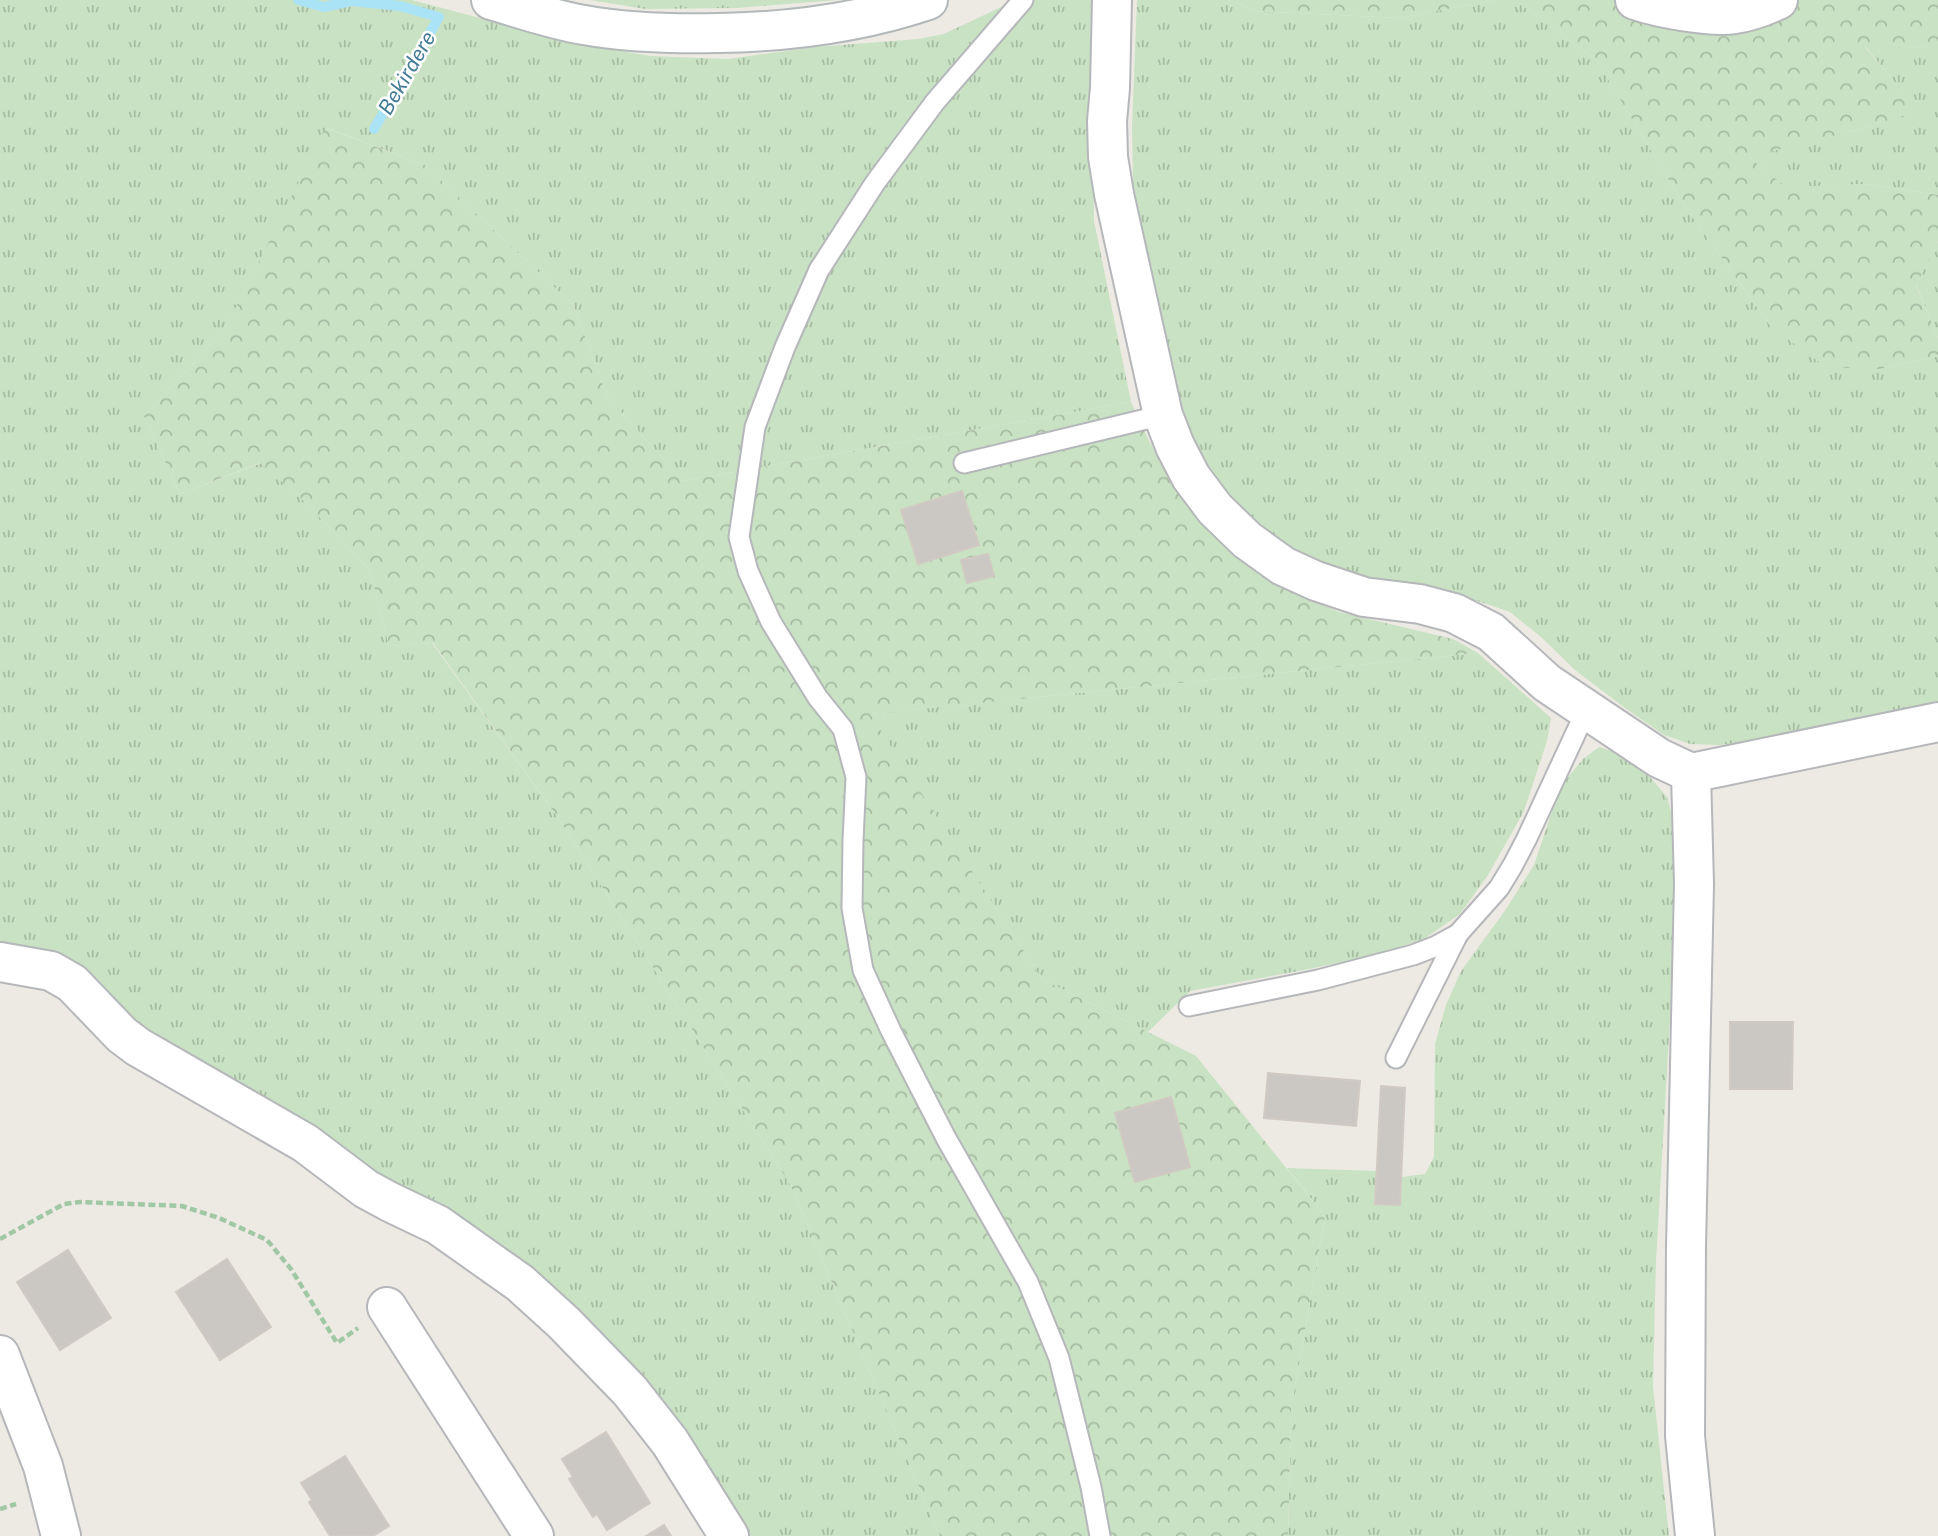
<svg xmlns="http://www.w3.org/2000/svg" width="1938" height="1536" viewBox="0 0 1938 1536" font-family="'Public Sans',sans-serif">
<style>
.grass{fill:url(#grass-tufts)}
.forest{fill:url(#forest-crowns)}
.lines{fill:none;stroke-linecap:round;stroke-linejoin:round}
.stream{stroke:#abe3f6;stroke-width:10}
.building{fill:#cbc7c3;stroke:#d1cac3;stroke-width:2}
.service-casing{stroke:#b5b7ba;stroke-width:23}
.minor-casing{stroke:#b5b7ba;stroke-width:42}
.tertiary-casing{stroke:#b5b7ba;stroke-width:42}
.secondary-casing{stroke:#b3b8ba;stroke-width:42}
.path{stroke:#a0c8a4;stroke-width:4.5;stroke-dasharray:7 3.5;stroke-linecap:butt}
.service{stroke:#fff;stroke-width:19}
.minor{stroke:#fff;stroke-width:38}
.tertiary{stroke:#fff;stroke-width:38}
.secondary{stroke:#fff;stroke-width:38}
.labels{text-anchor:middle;stroke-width:5;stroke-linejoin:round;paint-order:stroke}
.water-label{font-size:21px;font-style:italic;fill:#437b96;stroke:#fff}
</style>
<defs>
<pattern id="grass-tufts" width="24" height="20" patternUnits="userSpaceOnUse" patternTransform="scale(1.75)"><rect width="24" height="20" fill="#c9e2c3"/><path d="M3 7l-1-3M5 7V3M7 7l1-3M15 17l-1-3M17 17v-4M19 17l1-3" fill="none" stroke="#a6bba2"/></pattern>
<pattern id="forest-crowns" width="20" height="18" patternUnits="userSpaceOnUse" patternTransform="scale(1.75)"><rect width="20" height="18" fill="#c9e2c3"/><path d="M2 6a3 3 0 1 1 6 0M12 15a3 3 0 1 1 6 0" fill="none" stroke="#a6bba2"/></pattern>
</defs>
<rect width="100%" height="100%" fill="#edeae4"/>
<g class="grass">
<polygon points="0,0 412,0 582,45 651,56 728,59 816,47 918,39 944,34 1016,0 1100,0 1093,156 1094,221 1131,402 683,481 607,396 574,306 425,165 327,128 225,329 144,416 180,494 261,463 303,500 370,570 389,646 432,643 559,819 790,1184 940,1536 743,1536 554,1296 197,1070 51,957 0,942"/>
<polygon points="590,0 837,0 737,8 645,9"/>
<polygon points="1137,0 1229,0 1257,11 1400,18 1494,0 1515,0 1597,61 1684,205 1771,327 1880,369 1938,356 1938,709 1759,741 1719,745 1690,744 1664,735 1625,708 1575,670 1541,637 1510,612 1478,601 1422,595 1281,551 1234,510 1208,473 1182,413 1133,183 1132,126"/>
<polygon points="1865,46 1938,48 1938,195 1867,184 1786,188 1748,156 1853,131 1918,111"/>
<polygon points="1938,241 1938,338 1916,284"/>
<polygon points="1478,653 1551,718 1547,741 1524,811 1488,875 1460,914 1424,939 1372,956 1304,970 1190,991 1148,1032 1042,979 869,714"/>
<polygon points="1599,747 1620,754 1645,771 1667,797 1676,830 1675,932 1656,1261 1653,1387 1669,1536 1288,1536 1291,1409 1325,1216 1287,1168 1377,1171 1375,1204 1399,1205 1401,1177 1425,1174 1434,1157 1435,1044 1446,1005 1461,971 1504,912 1534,865 1560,787 1583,759"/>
</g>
<g class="forest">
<polygon points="1229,0 1494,0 1400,18 1257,11"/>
<polygon points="1515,0 1938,0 1938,48 1865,47 1919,111 1853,131 1749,157 1786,187 1867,184 1938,195 1938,241 1916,285 1938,338 1938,356 1880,369 1826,367 1771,327 1684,205 1597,61"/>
<polygon points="326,128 425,165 574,306 607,396 683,481 1131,402 1149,441 1185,499 1288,589 1339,612 1453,639 1478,653 870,714 1042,979 1196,1056 1325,1216 1291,1409 1288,1536 940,1536 790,1184 559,819 433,643 389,646 370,570 303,500 260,463 180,494 144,416 225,329"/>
</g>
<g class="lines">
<polyline class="stream" points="298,0 324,7 351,1 400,6 439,17 374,129"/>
</g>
<g class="building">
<polygon points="962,491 979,545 918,564 901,510"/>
<polygon points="988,554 994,576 967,583 961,560"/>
<polygon points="1730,1022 1793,1022 1792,1089 1730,1089"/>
<polygon points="1268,1073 1360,1081 1356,1126 1264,1118"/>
<polygon points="1381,1086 1405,1088 1400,1205 1375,1204"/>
<polygon points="1171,1097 1190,1167 1135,1182 1115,1113"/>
<polygon points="68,1250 111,1318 60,1350 17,1282"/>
<polygon points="227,1259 271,1327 220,1360 176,1292"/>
<polygon points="606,1432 650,1503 607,1530 597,1514 593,1517 569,1479 573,1477 562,1459"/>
<polygon points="345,1456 389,1526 373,1536 330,1536 309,1502 312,1500 301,1483"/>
<polygon points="664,1525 671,1536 646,1536"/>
</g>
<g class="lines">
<g class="service-casing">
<g id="service">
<polyline points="1023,0 935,102 875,183 819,270 785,347 755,427 739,537 748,571 771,622 818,698 843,729 856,777 853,840 852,908 863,970 891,1031 946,1138 1028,1282 1059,1358 1091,1487 1100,1536"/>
<polyline points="964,463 1163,415"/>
<polyline points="1189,1006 1318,980 1413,955 1434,947 1458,934 1499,888 1513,865 1527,838 1586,711"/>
<polyline points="1396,1058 1458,934"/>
</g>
</g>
<g class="minor-casing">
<g id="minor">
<polyline points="1112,0 1110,88 1107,121 1108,157 1114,194 1163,415 1175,446 1191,477 1215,509 1247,540 1283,566 1316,581 1364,597 1420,604 1454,613 1491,632 1547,683 1659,758 1691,773 1938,722"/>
<path d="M 1635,0 C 1658,8 1711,18 1735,14 C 1749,12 1765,6 1778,0"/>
<polyline points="1691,773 1694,884 1686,1246 1685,1436 1695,1536"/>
<polyline points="0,962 51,971 72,983 122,1035 138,1047 305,1143 366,1189 390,1202 438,1225 520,1283 564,1323 630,1391 670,1442 729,1536"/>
<polyline points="387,1307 534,1536"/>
</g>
</g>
<g class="tertiary-casing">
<polyline id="tertiary" points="0,1355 43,1466 61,1536"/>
</g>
<g class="secondary-casing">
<path id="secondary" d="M 491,0 C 522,9 553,20 584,25 C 629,33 673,34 718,33 C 790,32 860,23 928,0"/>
</g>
<g class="path">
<polyline points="0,1239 64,1204 80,1202 182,1206 219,1218 267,1240 291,1269 337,1343 358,1328"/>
<polyline points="0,1509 16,1504"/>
</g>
<use href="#service" class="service"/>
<use href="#minor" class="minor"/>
<use href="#tertiary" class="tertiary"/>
<use href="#secondary" class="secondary"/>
</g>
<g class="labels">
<g class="water-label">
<text transform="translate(407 73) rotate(-60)" y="7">Bekirdere</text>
</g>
</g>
</svg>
